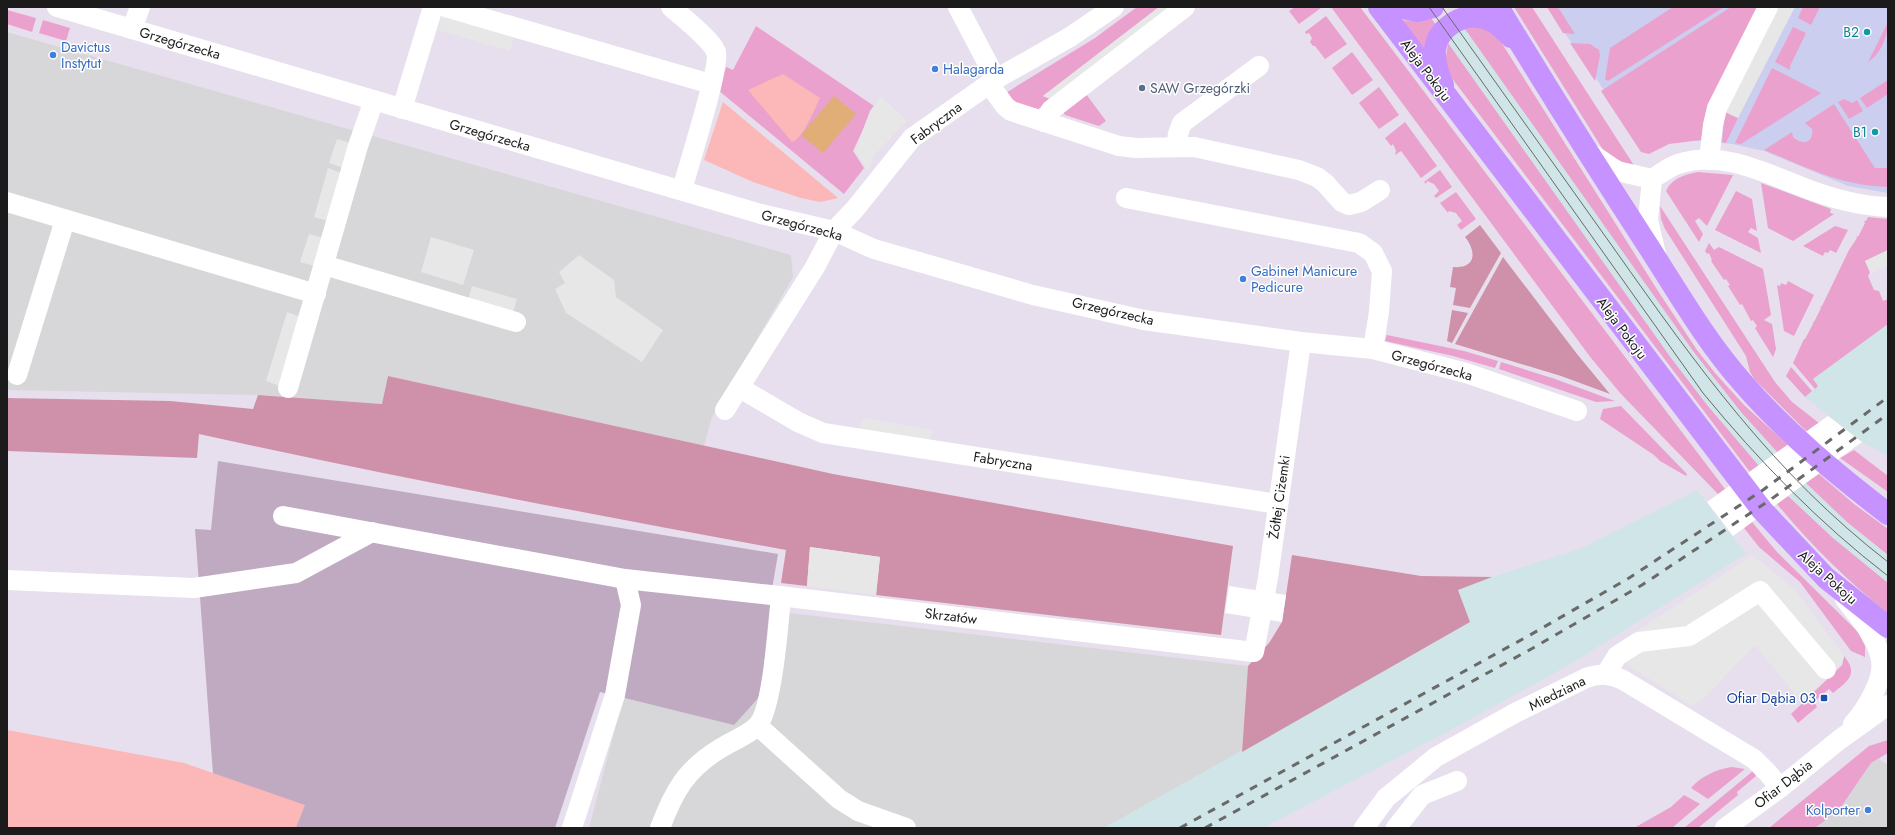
<svg xmlns="http://www.w3.org/2000/svg" width="1895" height="835" viewBox="0 0 1895 835" font-family="Jost,sans-serif">
<style>
.residential{fill:#d7d7d9}
.commercial{fill:#cccef0}
.industrial{fill:#d0e5e7}
.construction{fill:#bfaac2}
.grass{fill:#eba1cd}
.forest{fill:#cf91a9}
.park{fill:#fcb7b8}
.pitch{fill:#e2ae77}
.parking{fill:#e7e7e7}
.pier{fill:#fff}
.lines{fill:none;stroke-linecap:round;stroke-linejoin:round}
.minor{stroke:#fff;stroke-width:20}
.major{stroke:#c592ff;stroke-width:22}
.tram{stroke:#696969;stroke-width:1}
.rail{stroke:#696969;stroke-width:3;stroke-dasharray:8 8;stroke-linecap:butt}
.culture-dot{fill:#0f9aa8;stroke:#fff;stroke-width:1.5}
.shop-dot{fill:#3f7fe0;stroke:#fff;stroke-width:1.5}
.service-dot{fill:#5c6f8a;stroke:#fff;stroke-width:1.5}
.transit-dot{fill:#1a4fb4;stroke:#fff;stroke-width:1.5}
.labels{text-anchor:middle;stroke-width:3;stroke-linejoin:round;paint-order:stroke}
.culture-label{font-size:14px;fill:#0d838f;stroke:#fff;text-anchor:end}
.street-label{font-size:14px;fill:#1b1b1b;stroke:#fff}
.shop-label{font-size:14px;fill:#366cbe;stroke:#fff;text-anchor:start}
.service-label{font-size:14px;fill:#4e5e75;stroke:#fff;text-anchor:start}
.transit-label{font-size:14px;fill:#164399;stroke:#fff;text-anchor:end}
</style>
<rect width="100%" height="100%" fill="#e7dfed"/>
<g class="residential">
<polygon points="7,32 791,255 793,277 712,417 704,446 388,376 382,404 258,395 7,390"/>
<polygon points="772,611 1248,666 1242,752 1163,800 1111,828 589,828 623,698 727,722 763,696"/>
<polygon points="1879,759 1888,765 1888,828 1815,828 1839,810 1871,763"/>
</g>
<polygon class="commercial" points="1547,7 1888,7 1888,193 1848,186 1764,151 1732,144 1681,139 1645,150"/>
<g class="industrial">
<polygon points="1465,29 1693,351 1741,412 1778,453 1759,466 1707,405 1671,358 1448,43 1456,33"/>
<polygon points="1888,324 1888,456 1862,442 1805,397 1818,386 1813,379"/>
<polygon points="1806,483 1847,522 1888,555 1888,583 1833,538 1788,496"/>
<polygon points="1697,490 1746,554 1569,665 1462,724 1263,828 1104,828 1470,622 1458,590 1492,577 1579,549"/>
</g>
<polygon class="construction" points="218,461 778,554 771,595 761,695 734,725 600,692 555,828 194,828 213,774 195,529 211,530"/>
<g class="grass">
<polygon points="1137,7 1159,7 1043,96 1052,99 1038,109 1016,106 1004,94 1095,38"/>
<polygon points="1295,7 1320,7 1321,8 1299,24 1289,11"/>
<polygon points="1331,7 1360,7 1725,489 1718,494 1621,394 1591,358"/>
<polygon points="1514,7 1532,7 1635,167 1630,166 1605,153"/>
<polygon points="1547,7 1558,7 1575,34 1563,33"/>
<polygon points="1673,7 1724,7 1608,81 1605,79 1610,48"/>
<polygon points="1731,7 1758,7 1706,110 1701,140 1669,144 1649,154 1641,152 1601,91"/>
<polygon points="1803,7 1820,7 1811,25 1798,18"/>
<polygon points="7,10 36,18 32,32 7,24"/>
<polygon points="1326,16 1347,44 1325,59 1315,46 1313,46 1310,42 1312,38 1309,33 1306,34 1305,32"/>
<polygon points="1431,18 1436,25 1424,49 1401,20 1414,21"/>
<polygon points="43,20 70,28 66,41 39,33"/>
<path d="M 1888,22 C 1888,36 1880,55 1868,62 Z"/>
<polygon points="756,26 874,106 853,151 864,168 844,194 718,90 726,67 733,70"/>
<polygon points="1480,26 1496,34 1658,291 1697,350 1715,373 1744,405 1788,445 1778,453 1741,412 1693,351 1465,29"/>
<polygon points="1793,27 1806,33 1790,66 1790,70 1775,62"/>
<polygon points="1448,43 1671,358 1707,405 1759,466 1750,472 1448,73 1445,63"/>
<polygon points="1570,43 1590,44 1599,50 1600,55 1595,81"/>
<polygon points="1352,52 1373,80 1352,95 1332,68"/>
<polygon points="1772,68 1821,93 1741,144 1735,143"/>
<polygon points="1888,80 1888,94 1867,108 1860,98"/>
<polygon points="1379,87 1399,115 1379,129 1359,103"/>
<polygon points="1086,94 1106,121 1099,126 1065,115 1063,112"/>
<polygon points="1844,99 1852,103 1857,100 1863,111 1849,119 1838,102"/>
<path d="M 1834,104 L 1875,168 L 1888,168 L 1888,187 C 1840,186 1806,167 1764,150 L 1792,132 L 1793,137 C 1802,146 1814,143 1812,129 L 1805,123 Z"/>
<polygon points="1725,112 1738,118 1726,143 1722,142"/>
<polygon points="1405,122 1437,166 1421,178 1401,151 1395,155 1396,151 1393,144 1391,146 1385,138"/>
<polygon points="1440,170 1452,187 1436,198 1434,196 1439,191 1434,184 1427,181 1426,184 1424,182"/>
<path d="M 1698,172 L 1733,175 L 1707,226 L 1699,218 L 1695,221 L 1703,234 L 1699,242 L 1666,191 C 1671,179 1685,174 1698,172 Z"/>
<polygon points="1761,183 1831,209 1830,213 1834,214 1793,241 1768,228"/>
<polygon points="1736,191 1752,199 1757,231 1751,228 1748,232 1758,238 1761,253 1715,230"/>
<polygon points="1456,192 1476,219 1461,230 1457,225 1462,221 1456,213 1449,211 1448,213 1440,203"/>
<polygon points="1660,206 1775,382 1792,402 1819,423 1807,432 1755,380 1750,372 1746,356 1665,229 1661,219"/>
<polygon points="1868,217 1888,219 1888,250 1865,261 1870,272 1868,276 1874,290 1879,291 1883,301 1888,299 1888,324 1813,379 1818,386 1815,389 1793,363 1804,339 1805,339 1813,324 1813,322 1814,322 1821,308 1820,307 1822,306 1849,250 1857,238 1856,236 1858,237 1865,223 1864,221 1866,221"/>
<polygon points="1835,226 1848,230 1836,253 1830,250 1828,253 1825,252 1823,256 1803,246"/>
<polygon points="1709,243 1714,250 1719,247 1763,269 1771,315 1764,320 1772,324 1776,349 1773,357 1755,328 1757,326 1753,320 1751,321 1742,304 1740,305 1728,286 1730,285 1726,279 1724,280 1711,261 1712,260 1709,253 1707,254 1705,251"/>
<polygon points="1788,281 1814,295 1794,336 1784,331 1777,285 1780,286 1781,283 1786,285"/>
<polygon points="1387,335 1464,351 1498,361 1495,368 1453,356 1385,341"/>
<polygon points="1501,362 1555,379 1615,401 1596,402 1499,369"/>
<polygon points="1791,367 1812,391 1805,397 1786,376"/>
<polygon points="1621,406 1687,474 1686,476 1660,461 1654,455 1600,419 1603,409"/>
<polygon points="1854,450 1888,476 1888,492 1840,458"/>
<polygon points="1819,474 1854,504 1888,529 1888,555 1847,522 1806,483"/>
<path d="M 1788,496 L 1833,538 L 1888,583 L 1888,613 C 1847,581 1810,544 1777,504 Z"/>
<polygon points="1752,522 1777,552 1858,632 1865,646 1865,657 1851,651 1800,582 1759,547 1744,528"/>
<path d="M 1844,656 C 1859,674 1848,681 1833,693 L 1829,689 L 1814,702 L 1817,707 L 1798,723 L 1791,714 L 1842,665 Z"/>
<polygon points="1888,740 1888,753 1871,763 1839,810 1815,828 1769,828 1869,746"/>
<path d="M 1732,767 L 1745,769 L 1708,799 L 1691,788 C 1700,777 1717,769 1732,767 Z"/>
<polygon points="1753,771 1756,776 1737,792 1738,795 1698,828 1684,828"/>
<polygon points="1684,795 1700,804 1672,828 1634,828 1671,807"/>
</g>
<g class="forest">
<path d="M 1480,225 L 1501,253 L 1470,308 L 1453,305 L 1456,288 L 1450,287 L 1453,267 C 1476,269 1477,252 1465,237 Z"/>
<polygon points="1503,257 1577,354 1610,394 1561,376 1455,344"/>
<polygon points="1452,310 1468,313 1452,343 1447,341"/>
<path d="M 388,376 L 833,474 L 1233,546 L 1221,635 L 876,595 L 880,557 L 810,547 L 807,586 L 781,583 L 786,550 C 590,514 394,477 199,434 L 197,458 L 7,451 L 7,398 L 170,401 L 253,409 L 258,395 L 382,404 Z"/>
<polygon points="1292,555 1421,576 1492,577 1458,590 1470,622 1242,752 1248,666 1269,643 1282,622"/>
</g>
<g class="park">
<path d="M 783,74 L 820,98 C 815,108 803,139 792,142 L 748,90 Z"/>
<polygon points="723,102 838,198 820,202 801,198 753,182 704,160"/>
<polygon points="7,730 184,763 305,805 296,828 7,828"/>
</g>
<polygon class="pitch" points="834,96 856,114 823,153 801,135"/>
<g class="parking">
<polygon points="1159,7 1176,7 1055,101 1043,96"/>
<polygon points="1778,7 1795,7 1738,118 1725,112"/>
<polygon points="443,13 515,34 510,51 438,30"/>
<polygon points="881,96 907,121 873,157 868,171 855,151 870,111"/>
<polygon points="337,139 351,143 343,168 329,163"/>
<polygon points="328,168 342,173 328,221 314,217"/>
<polygon points="309,234 323,238 314,266 300,262"/>
<polygon points="431,237 474,250 463,285 421,272"/>
<polygon points="1888,250 1888,266 1871,274 1865,261"/>
<polygon points="579,255 614,280 616,297 663,330 642,362 566,313 555,289 565,283 559,272"/>
<polygon points="472,286 517,299 513,313 468,300"/>
<polygon points="287,312 301,317 280,386 266,381"/>
<polygon points="863,418 932,430 929,444 856,432 861,426"/>
<polygon points="810,547 880,557 876,595 807,586"/>
<polygon points="1753,555 1797,592 1844,656 1842,665 1802,701 1794,693 1755,645 1702,700 1691,706 1624,662 1609,649"/>
</g>
<g class="pier">
<polygon points="1828,416 1862,442 1733,536 1707,502"/>
<polygon points="1229,586 1286,595 1282,622 1225,613"/>
</g>
<g class="lines">
<g class="minor">
<polyline points="57,7 761,214 834,231 874,249 1033,295 1144,320 1301,342 1373,349 1466,373 1577,411"/>
<polyline points="445,7 711,84"/>
<path d="M 671,7 C 682,17 711,39 716,52 C 721,65 687,170 682,190"/>
<polyline points="958,7 996,79"/>
<polyline points="132,29 140,7"/>
<polyline points="989,84 1005,106 1011,111 1119,146 1136,148 1194,147 1299,170 1317,177 1325,183 1342,202 1349,205 1361,202 1380,190"/>
<polyline points="402,109 433,7"/>
<polyline points="1044,122 1051,110 1185,7"/>
<polyline points="1176,147 1178,134 1182,123 1259,66"/>
<path d="M 1589,152 L 1617,171 L 1652,179 C 1660,174 1669,167 1678,164 C 1721,150 1763,172 1802,187 C 1830,198 1858,206 1888,207"/>
<polyline points="1709,160 1713,125 1717,108 1768,7"/>
<polyline points="1652,179 1648,220 1656,254"/>
<polyline points="1126,198 1359,243 1373,253 1382,271 1379,312 1373,349"/>
<polyline points="7,202 316,294"/>
<polyline points="324,265 516,322"/>
<polyline points="17,375 65,220"/>
<polyline points="288,388 358,146 374,100"/>
<polyline points="740,388 798,422 823,433 1278,504"/>
<polyline points="725,410 815,267 834,231 855,209 912,138 996,79 1070,37 1114,7"/>
<polyline points="283,516 625,579 771,595 1254,652 1268,578 1301,342"/>
<polyline points="7,580 194,588 296,573 372,532"/>
<path d="M 1845,599 C 1859,617 1877,637 1881,660 C 1885,679 1865,711 1853,724"/>
<polyline points="1606,674 1617,656 1639,642 1689,636 1760,591 1826,669"/>
<polyline points="758,726 839,799 858,811 906,828"/>
<polyline points="572,828 615,695 631,605 625,579"/>
<path d="M 660,828 C 674,791 686,769 721,748 C 732,741 748,735 757,726 C 772,712 779,620 781,596"/>
<path d="M 1364,828 L 1386,798 L 1436,757 L 1515,713 L 1586,678 C 1600,673 1609,674 1623,680 L 1754,759 L 1768,773 L 1780,788"/>
<polyline points="1396,828 1422,795 1457,781"/>
<polyline points="1725,828 1780,788 1839,740 1888,705"/>
</g>
<g class="major">
<polyline points="1379,7 1762,510 1826,578 1888,627"/>
<polyline points="1398,7 1417,11 1433,7"/>
<path d="M 1498,7 C 1547,88 1598,169 1650,249 C 1679,294 1706,341 1742,382 C 1785,432 1836,474 1888,514"/>
<path d="M 1443,85 C 1438,74 1434,62 1435,49 C 1438,28 1462,12 1484,18 C 1495,21 1503,29 1511,37"/>
</g>
<g class="tram">
<path d="M 1429,7 L 1703,393 C 1758,460 1819,523 1888,576"/>
<path d="M 1442,7 C 1500,88 1557,169 1615,250 C 1697,366 1774,474 1888,562"/>
</g>
<g class="rail">
<polyline points="1180,828 1530,635 1629,578 1763,490 1888,397"/>
<polyline points="1205,828 1533,648 1642,585 1770,500 1888,414"/>
</g>
</g>
<g class="culture-dot">
<circle cx="1867" cy="32" r="4"/>
<circle cx="1875" cy="132" r="4"/>
</g>
<g class="shop-dot">
<circle cx="53" cy="55" r="4"/>
<circle cx="935" cy="69" r="4"/>
<circle cx="1243" cy="279" r="4"/>
<circle cx="1868" cy="810" r="4"/>
</g>
<circle class="service-dot" cx="1142" cy="88" r="4"/>
<rect class="transit-dot" x="1820" y="694" width="8" height="8" rx="2"/>
<g class="labels">
<g class="culture-label">
<text x="1859" y="37">B2</text>
<text x="1867" y="137">B1</text>
</g>
<g class="street-label">
<text transform="translate(180 43) rotate(16)" y="5">Grzegórzecka</text>
<text transform="translate(1426 70) rotate(53)" y="5">Aleja Pokoju</text>
<text transform="translate(936 123) rotate(-37)" y="5">Fabryczna</text>
<text transform="translate(490 135) rotate(16)" y="5">Grzegórzecka</text>
<text transform="translate(802 225) rotate(15)" y="5">Grzegórzecka</text>
<text transform="translate(1113 311) rotate(13)" y="5">Grzegórzecka</text>
<text transform="translate(1622 328) rotate(53)" y="5">Aleja Pokoju</text>
<text transform="translate(1432 365) rotate(15)" y="5">Grzegórzecka</text>
<text transform="translate(1003 461) rotate(9)" y="5">Fabryczna</text>
<text transform="translate(1279 497) rotate(-82)" y="5">Żółtej Ciżemki</text>
<text transform="translate(1828 577) rotate(42)" y="5">Aleja Pokoju</text>
<text transform="translate(951 616) rotate(7)" y="5">Skrzatów</text>
<text transform="translate(1557 693) rotate(-26)" y="5">Miedziana</text>
<text transform="translate(1783 784) rotate(-38)" y="5">Ofiar Dąbia</text>
</g>
<g class="shop-label">
<text x="61" y="52">Davictus<tspan x="61" dy="16">Instytut</tspan></text>
<text x="943" y="74">Halagarda</text>
<text x="1251" y="276">Gabinet Manicure<tspan x="1251" dy="16">Pedicure</tspan></text>
<text x="1860" y="815" text-anchor="end">Kolporter</text>
</g>
<g class="service-label">
<text x="1150" y="93">SAW Grzegórzki</text>
</g>
<g class="transit-label">
<text x="1816" y="703">Ofiar Dąbia 03</text>
</g>
</g>
<rect width="1895" height="835" fill="none" stroke="#1b1b1b" stroke-width="16"/>
</svg>
